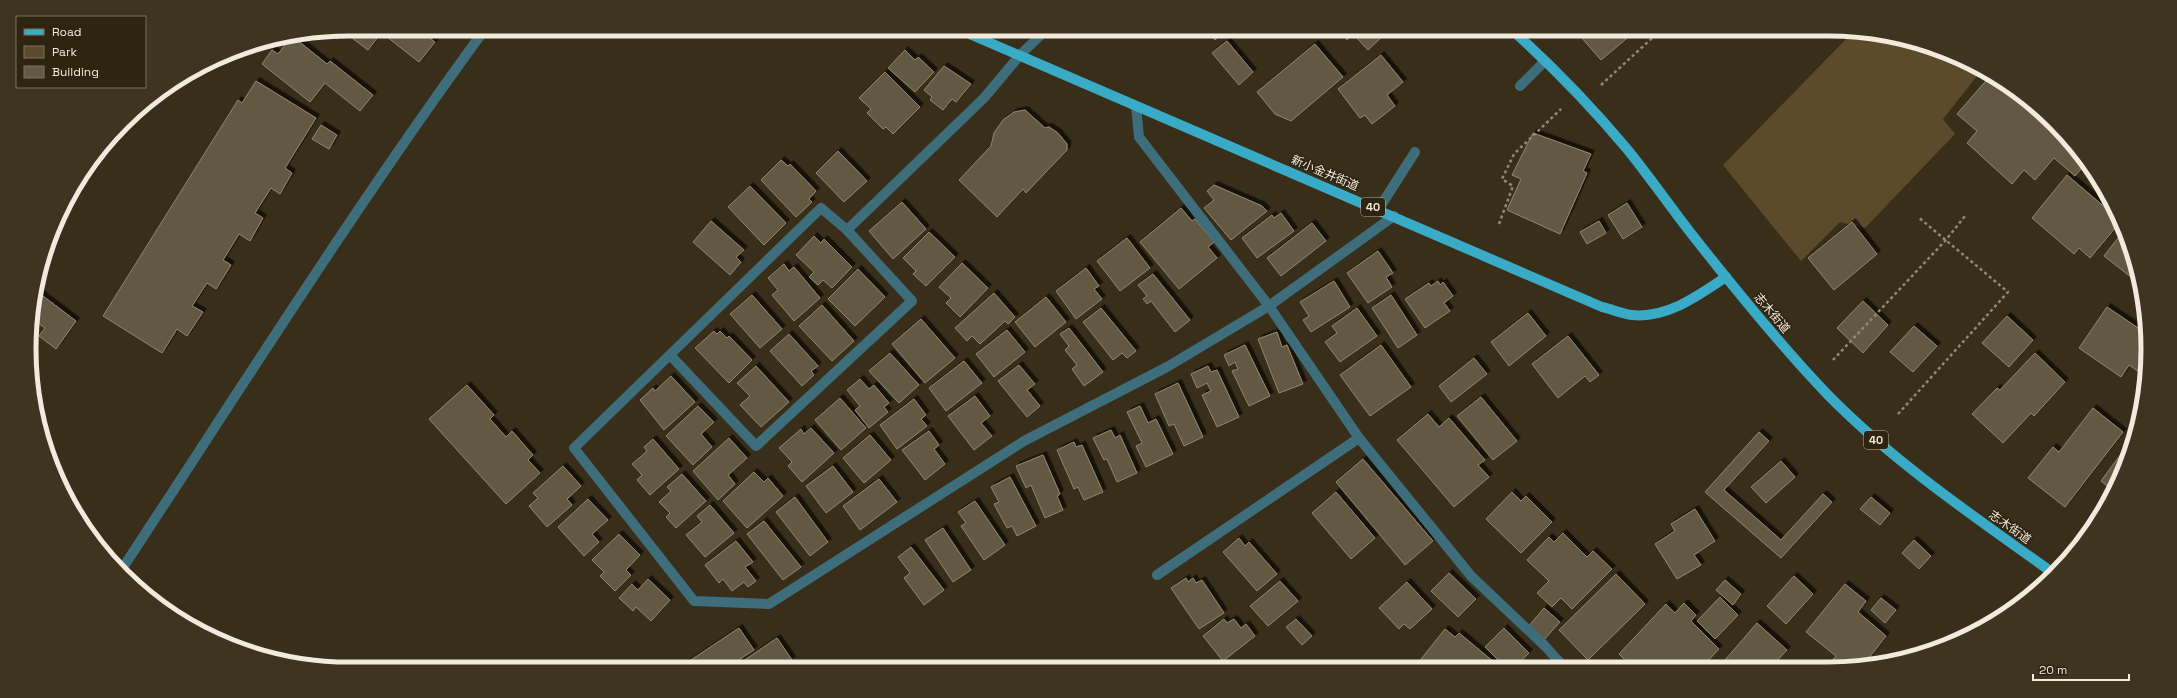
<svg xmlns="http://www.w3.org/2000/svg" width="2177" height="698" viewBox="0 0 2177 698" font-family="'Space Grotesk','Noto Sans JP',sans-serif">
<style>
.green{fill:#5b4b2a}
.building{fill:#645942;stroke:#92866e;filter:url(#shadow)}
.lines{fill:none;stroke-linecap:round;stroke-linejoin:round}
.path{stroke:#928978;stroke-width:2.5;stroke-dasharray:3 3;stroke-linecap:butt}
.minor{stroke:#3e6e7b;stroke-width:10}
.major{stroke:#3aabc6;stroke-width:10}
.labels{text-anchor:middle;stroke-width:3;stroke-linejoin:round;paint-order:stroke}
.shield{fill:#2e240f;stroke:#b6af9f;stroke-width:1}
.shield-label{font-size:11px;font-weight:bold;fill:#f1eadd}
.street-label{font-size:12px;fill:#f1eadd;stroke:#2e240f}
.rim{fill:none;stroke:#f1eadd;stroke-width:5}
</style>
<defs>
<filter id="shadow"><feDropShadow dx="3.5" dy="-3.5" stdDeviation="0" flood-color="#0009"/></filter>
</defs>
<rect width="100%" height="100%" fill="#382e19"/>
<polygon class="green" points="1846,31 1891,35 1949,53 1977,76 1943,119 1955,134 1865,228 1840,222 1801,261 1723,165 1850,35"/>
<g class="building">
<polygon points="345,29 337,39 326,31"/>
<polygon points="353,29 384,29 368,50 348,35"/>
<polygon points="393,29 418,29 435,42 419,62 387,37"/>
<polygon points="1205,29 1227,29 1215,40"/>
<polygon points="1337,29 1397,29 1388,37 1385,34 1368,50 1353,34 1347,40"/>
<polygon points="1574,29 1638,29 1601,60"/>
<polygon points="292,36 327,64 330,61 373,95 360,111 325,83 310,102 262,64 272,50 278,54"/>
<polygon points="1227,41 1253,72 1239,85 1212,53"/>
<polygon points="1315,44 1343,77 1291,121 1275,114 1257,92"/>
<polygon points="905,50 915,60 918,57 934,72 915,92 888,68"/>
<polygon points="1381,55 1403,82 1387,95 1395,106 1372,124 1365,115 1360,118 1338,89"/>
<polygon points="944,66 971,84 956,102 952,99 943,110 930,100 932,97 924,90"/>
<polygon points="885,72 920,107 893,134 886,127 883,129 867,113 871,109 859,98"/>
<polygon points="1991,75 2006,83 2054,123 2069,140 2067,142 2087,162 2075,176 2054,158 2035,180 2024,170 2012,184 1967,143 1977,131 1957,114"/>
<polygon points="256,81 316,118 285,168 292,173 280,194 271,188 255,213 263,218 250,241 239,234 223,260 231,265 216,289 207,283 192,306 203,312 187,336 177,329 162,353 103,316 238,100 242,103"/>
<polygon points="1025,110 1045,128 1049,127 1058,133 1067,144 1067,150 1026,193 1023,189 997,217 959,180 991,146 994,133 1003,120 1014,112"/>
<polygon points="321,125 337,135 329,149 312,139"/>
<polygon points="1533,133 1591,154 1583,171 1587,173 1560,234 1507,210 1521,179 1512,175"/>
<polygon points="838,151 867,181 844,202 816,173"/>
<polygon points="781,160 788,166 790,164 816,191 809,199 812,202 796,217 761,180"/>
<polygon points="2067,175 2121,221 2090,258 2079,248 2074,254 2032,218"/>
<polygon points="1214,185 1262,206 1267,211 1231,240 1204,208 1214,200 1207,191"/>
<polygon points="750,186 786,223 764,245 728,207"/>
<polygon points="902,202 926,229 893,259 869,231"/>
<polygon points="1627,203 1642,227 1623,239 1608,215"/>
<polygon points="1181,208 1192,221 1195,219 1214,242 1208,247 1217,258 1179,289 1140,242"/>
<polygon points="1281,213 1294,231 1257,258 1242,238 1272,215 1274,218"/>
<polygon points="711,221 744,250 736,257 741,262 730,275 693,242"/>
<polygon points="1599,221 1606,233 1587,244 1580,232"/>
<polygon points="1852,222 1877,254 1834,290 1808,258"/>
<polygon points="1312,223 1326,241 1281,276 1267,258"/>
<polygon points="2125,229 2141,285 2104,256"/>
<polygon points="929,232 955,257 926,286 913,274 916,271 903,258"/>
<polygon points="814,236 821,243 824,239 852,267 832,288 823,280 818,285 809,277 814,272 796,255"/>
<polygon points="1127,238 1150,268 1120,291 1097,261"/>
<polygon points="1378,251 1393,273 1386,277 1392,287 1368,303 1347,273"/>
<polygon points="962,263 988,288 960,317 946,303 951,298 939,287"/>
<polygon points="784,264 789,271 794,267 820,298 794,321 772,295 778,290 768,278"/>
<polygon points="1086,268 1099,286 1094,289 1102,299 1076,319 1056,291"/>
<polygon points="858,269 885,297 855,326 828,299"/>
<polygon points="1153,274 1190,320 1175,332 1151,301 1147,304 1143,299 1147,296 1138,285"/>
<polygon points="1334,281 1350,307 1311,332 1303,320 1309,316 1300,302"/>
<polygon points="1438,281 1440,285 1443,282 1453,296 1444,303 1450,311 1425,328 1405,299 1429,283 1431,286"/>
<polygon points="39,293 76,321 56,349 39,336 45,328 31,318 32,307"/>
<polygon points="994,293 1015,317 1008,324 1005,321 980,344 972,336 967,341 955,328"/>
<polygon points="752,295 782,329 760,348 730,314"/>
<polygon points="1391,295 1417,335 1398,348 1372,308"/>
<polygon points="1046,297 1066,322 1035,347 1015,322"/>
<polygon points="1863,301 1888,325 1863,353 1837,328"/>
<polygon points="822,305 854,341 832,361 799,326"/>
<polygon points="2107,307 2147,334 2148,349 2145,376 2129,365 2121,377 2079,348"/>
<polygon points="1101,308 1136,351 1127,358 1122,353 1113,360 1083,322"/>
<polygon points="1357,308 1377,336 1340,362 1325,342 1337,333 1332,326"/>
<polygon points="1528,313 1546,336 1509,366 1491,342"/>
<polygon points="2007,316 2033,340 2009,367 1982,343"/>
<polygon points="921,319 955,358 925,383 892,344"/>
<polygon points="1914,326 1937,346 1913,372 1890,352"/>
<polygon points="1069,328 1103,372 1084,386 1072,369 1077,365 1065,350 1069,346 1060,334"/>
<polygon points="1007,330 1025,352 994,377 976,354"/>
<polygon points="714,331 717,334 720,331 727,338 729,336 752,360 729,383 695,348"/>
<polygon points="1277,332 1282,347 1287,345 1303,384 1279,393 1258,339"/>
<polygon points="789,334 818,366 811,371 814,375 802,386 770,351"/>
<polygon points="1568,336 1599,375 1590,382 1585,376 1558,398 1532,364"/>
<polygon points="1245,345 1270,396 1249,406 1232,371 1238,369 1235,362 1229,366 1224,355"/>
<polygon points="1381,345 1411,387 1370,416 1340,375"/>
<polygon points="890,353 919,385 899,403 869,371"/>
<polygon points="2035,353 2065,382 2034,416 2031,413 2003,443 1972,414 1997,388 2000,390"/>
<polygon points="1474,358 1487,374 1451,402 1439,386"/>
<polygon points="964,361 982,383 946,411 929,388"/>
<polygon points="1019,365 1035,384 1027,390 1040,406 1027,417 998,381"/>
<polygon points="756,366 789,402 761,427 740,405 750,396 737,383"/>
<polygon points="1208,366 1211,372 1217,370 1239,417 1217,427 1202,395 1211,391 1207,383 1197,388 1191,374"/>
<polygon points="671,376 695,402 664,430 640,400 653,388 655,391"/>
<polygon points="860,379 869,389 874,385 889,403 884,407 888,412 869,428 855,410 860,406 847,390"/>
<polygon points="1178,383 1203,437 1184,446 1174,424 1169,426 1155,394"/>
<polygon points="467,385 494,415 490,419 506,437 512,431 533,455 528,460 540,473 506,504 429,419"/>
<polygon points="975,396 990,416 981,423 992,436 974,450 948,416"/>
<polygon points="1481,397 1517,441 1493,460 1457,416"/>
<polygon points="840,398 866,428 841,450 815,420"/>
<polygon points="914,399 926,415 921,419 927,426 897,449 880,425"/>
<polygon points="698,406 714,422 701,434 712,447 693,465 666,436"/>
<polygon points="1140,406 1148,423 1156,419 1173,454 1146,467 1136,446 1142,443 1127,412"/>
<polygon points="2093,408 2123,432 2065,507 2028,478 2053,447 2059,452"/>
<polygon points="1428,414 1439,427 1449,418 1485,460 1478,465 1489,477 1454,507 1397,440"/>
<polygon points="811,428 834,453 802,482 788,466 792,462 779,448 801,429 804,434"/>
<polygon points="1111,430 1115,438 1120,435 1137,473 1117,482 1107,459 1104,460 1093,438"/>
<polygon points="929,431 939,445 934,449 945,464 925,480 902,450"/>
<polygon points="1759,432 1769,441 1724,490 1781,540 1823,494 1832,502 1781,558 1705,492"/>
<polygon points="870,435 891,460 864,483 843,458"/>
<polygon points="729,438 747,458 728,475 735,484 718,500 693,471"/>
<polygon points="653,439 679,469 650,495 637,480 642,475 632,464 647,451 644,447"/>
<polygon points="1074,442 1076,447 1082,445 1103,492 1084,500 1078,487 1074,489 1057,450"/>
<polygon points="2126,447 2128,448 2112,490 2101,481"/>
<polygon points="1043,455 1060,494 1057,496 1063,510 1045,518 1031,485 1026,488 1016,466"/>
<polygon points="1363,459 1433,541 1405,565 1336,482"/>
<polygon points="1781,461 1795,477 1766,503 1751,487"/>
<polygon points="563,466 581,486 567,499 572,505 547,527 529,506 538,498 533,493"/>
<polygon points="833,466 853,492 826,513 806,486"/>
<polygon points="754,472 764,482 768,478 783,496 747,528 723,501"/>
<polygon points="682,474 706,501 676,528 666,517 670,513 659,502 671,491 667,487"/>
<polygon points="1010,477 1036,526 1017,536 1012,526 1007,528 994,504 999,502 991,487"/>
<polygon points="879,479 897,502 860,530 843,506"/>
<polygon points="1336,492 1375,538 1351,559 1312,513"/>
<polygon points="1512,492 1521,501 1526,496 1552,522 1521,553 1486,519"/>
<polygon points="795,497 828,542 810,556 776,512"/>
<polygon points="1871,497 1890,513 1880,525 1860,509"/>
<polygon points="588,499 608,520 592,534 599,542 584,556 558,527"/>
<polygon points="975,501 1005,545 984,560 961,526 966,523 958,512"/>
<polygon points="710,505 734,533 705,557 686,535 702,522 697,516"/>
<polygon points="1695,509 1715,541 1694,555 1701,565 1677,579 1655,544 1675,531 1671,524"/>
<polygon points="764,521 801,567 783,580 747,534"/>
<polygon points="943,528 971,570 953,582 925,540"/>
<polygon points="1563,533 1587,557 1593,551 1612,569 1572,609 1561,598 1552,607 1537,593 1549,581 1527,560 1549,537 1554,542"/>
<polygon points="619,534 640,555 626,570 631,575 615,591 600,576 604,572 592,560"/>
<polygon points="1239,538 1245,546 1249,542 1277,574 1257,591 1223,552"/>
<polygon points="1914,540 1931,556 1919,569 1902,553"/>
<polygon points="736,541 753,562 745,567 756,581 748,587 744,582 732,591 723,579 719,583 705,565"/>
<polygon points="911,547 944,590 924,605 904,578 910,573 898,557"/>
<polygon points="1449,573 1476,599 1458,617 1431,591"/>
<polygon points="1616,574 1645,604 1588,660 1559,630"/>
<polygon points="1794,576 1813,594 1786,624 1767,606"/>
<polygon points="1186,578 1188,582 1193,578 1196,583 1202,580 1224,613 1199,629 1171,588"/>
<polygon points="648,579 670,600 651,621 636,607 633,611 619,598 632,584 638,590"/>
<polygon points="1725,580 1741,594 1733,605 1716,590"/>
<polygon points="1280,581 1298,601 1268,626 1250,606"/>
<polygon points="1407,582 1432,609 1410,629 1404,624 1399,629 1379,608"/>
<polygon points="1845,584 1866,601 1858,612 1886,636 1864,664 1866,666 1836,666 1831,662 1836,656 1806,632"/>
<polygon points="1720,597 1738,615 1715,639 1697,621"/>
<polygon points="1881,598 1896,610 1885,623 1871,610"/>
<polygon points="1684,603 1696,615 1691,621 1719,649 1702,667 1632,667 1619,654 1666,604 1675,613"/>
<polygon points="1544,608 1560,622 1543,641 1528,627"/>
<polygon points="1224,619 1227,623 1234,619 1241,628 1246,624 1255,636 1223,661 1203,636"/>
<polygon points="1296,619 1312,636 1302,645 1286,627"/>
<polygon points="1757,623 1787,650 1772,666 1719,667"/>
<polygon points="739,628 754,650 726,668 679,668"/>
<polygon points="1504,628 1529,653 1515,667 1505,667 1485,647"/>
<polygon points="1445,629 1455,637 1459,633 1500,667 1422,667 1418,663"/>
<polygon points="1968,630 1972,634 1959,639"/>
<polygon points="777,638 792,660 780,668 733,668"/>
</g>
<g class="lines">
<g class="path">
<polyline points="1601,85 1662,29"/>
<polyline points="1499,224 1513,186 1502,179 1514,154 1561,109"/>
<polyline points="1833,360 1945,241 1965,216"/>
<polyline points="1898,414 2008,292 1918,217"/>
</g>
<g class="minor">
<polyline points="1520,86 1545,61"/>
<polyline points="1136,106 1139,137 1269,306 1359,438 1471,576 1545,646 1564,667"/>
<polyline points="1378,210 1415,152"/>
<polyline points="847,230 821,208 574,448 694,601 769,604 1024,441 1167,367 1269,306 1394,216"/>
<polyline points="670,355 756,446 912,301 847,230 984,98 1020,55 1047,29"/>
<path d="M 120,572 C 240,390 356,205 485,29"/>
<polyline points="1157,575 1359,438"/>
</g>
<g class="major">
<path d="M 958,29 L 1602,307 C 1612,309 1622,314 1632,315 C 1667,319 1699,295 1726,277"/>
<path d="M 1511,29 C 1552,66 1591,106 1627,149 C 1649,176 1669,205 1690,232 C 1734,288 1779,344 1828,395 C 1896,464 1975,517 2053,573"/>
</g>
</g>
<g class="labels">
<g class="shield">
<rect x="1361" y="198" width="24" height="18" rx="3"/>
<rect x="1864" y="431" width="24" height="18" rx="3"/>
</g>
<g class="shield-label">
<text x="1373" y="211">40</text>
<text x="1876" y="444">40</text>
</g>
<g class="street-label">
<text transform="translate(1325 173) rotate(23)" y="4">新小金井街道</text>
<text transform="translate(1772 313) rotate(50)" y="4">志木街道</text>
<text transform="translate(2010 527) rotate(35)" y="4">志木街道</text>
</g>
</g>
<path d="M0 0H2177V698H0ZM349 36H1828A313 313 0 0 1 2141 349V349A313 313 0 0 1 1828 662H349A313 313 0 0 1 36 349V349A313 313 0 0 1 349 36Z" fill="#3e341f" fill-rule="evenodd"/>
<path class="rim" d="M349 36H1828A313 313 0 0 1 2141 349V349A313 313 0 0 1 1828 662H349A313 313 0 0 1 36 349V349A313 313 0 0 1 349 36Z"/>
<rect x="16" y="16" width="130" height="72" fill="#2e240f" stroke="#7c7361"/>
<rect x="24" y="29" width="20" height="6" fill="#3aabc6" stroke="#7c7361"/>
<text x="52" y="36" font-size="12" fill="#f1eadd">Road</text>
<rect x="24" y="46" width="20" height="12" fill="#5b4b2a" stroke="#7c7361"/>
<text x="52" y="56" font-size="12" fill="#f1eadd">Park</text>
<rect x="24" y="66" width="20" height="12" fill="#645942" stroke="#7c7361"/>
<text x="52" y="76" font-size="12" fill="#f1eadd">Building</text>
<path d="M2033 674v6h96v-6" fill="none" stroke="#f1eadd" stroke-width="2"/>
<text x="2039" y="674" font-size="12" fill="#f1eadd" stroke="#2e240f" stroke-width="3" paint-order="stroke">20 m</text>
</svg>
